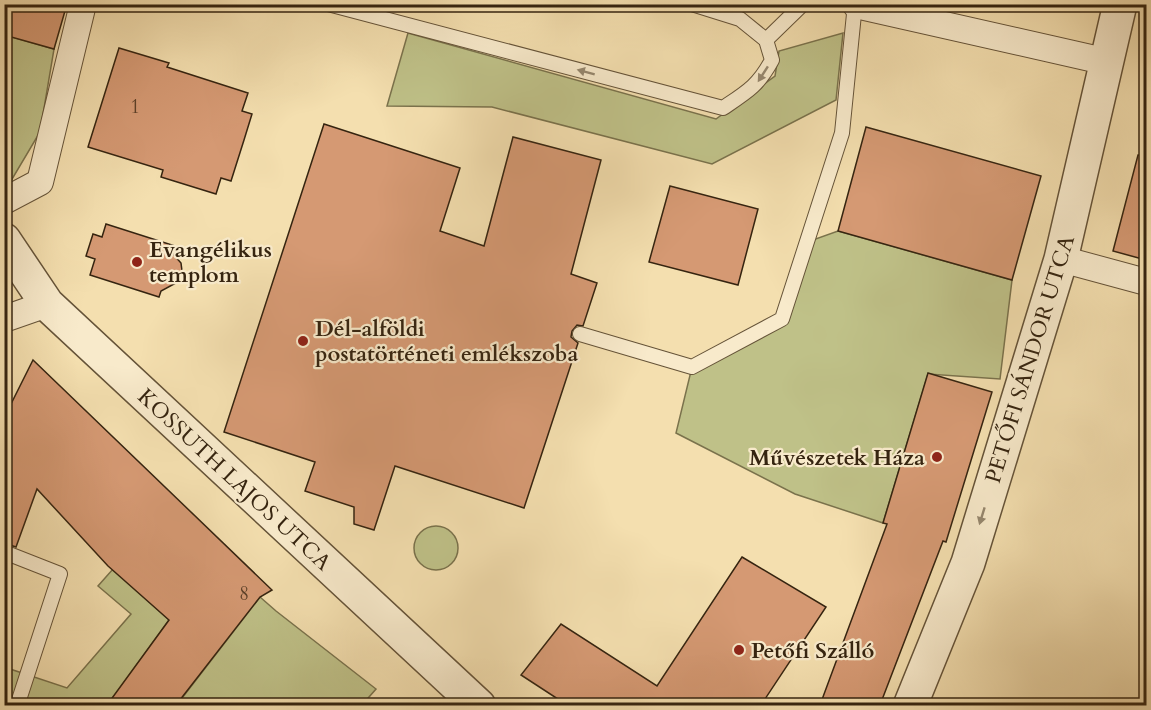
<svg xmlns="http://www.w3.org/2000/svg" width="1151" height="710" viewBox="0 0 1151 710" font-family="Cardo,serif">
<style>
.green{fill:#bfc188;stroke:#7a724c;stroke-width:1.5}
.building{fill:#d59973;stroke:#352410;stroke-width:1.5}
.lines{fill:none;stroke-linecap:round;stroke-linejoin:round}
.service-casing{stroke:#655338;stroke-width:16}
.minor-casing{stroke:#655338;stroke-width:28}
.tertiary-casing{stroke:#655338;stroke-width:36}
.service{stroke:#f8eacb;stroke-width:14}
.minor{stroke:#f8eacb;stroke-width:26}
.tertiary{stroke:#f8eacb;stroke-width:33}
.oneway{fill:#96876e}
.poi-dot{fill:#8f2418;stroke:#f8eacb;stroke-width:2}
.labels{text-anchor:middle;stroke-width:4.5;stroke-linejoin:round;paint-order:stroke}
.number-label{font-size:20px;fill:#5d4129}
.poi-label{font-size:22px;font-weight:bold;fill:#352410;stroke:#f8eacb;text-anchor:start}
.street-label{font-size:22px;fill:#352410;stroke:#f8eacb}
</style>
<rect width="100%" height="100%" fill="#f4dfaf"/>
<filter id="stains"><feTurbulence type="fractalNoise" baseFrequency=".00333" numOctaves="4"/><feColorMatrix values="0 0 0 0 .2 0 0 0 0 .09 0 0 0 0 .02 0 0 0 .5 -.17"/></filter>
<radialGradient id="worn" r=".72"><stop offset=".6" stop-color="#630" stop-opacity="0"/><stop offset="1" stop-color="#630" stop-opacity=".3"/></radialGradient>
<g class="green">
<polygon points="408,33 716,119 775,76 779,51 843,33 836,100 712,164 492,107 387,106"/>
<polygon points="5,35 54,49 40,132 5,191"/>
<polygon points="838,231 1012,280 1000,379 928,374 883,523 795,494 676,433 692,367 782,319 807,242"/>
<circle cx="436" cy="548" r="22"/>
<polygon points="113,569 169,620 108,705 5,705 4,683 10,669 67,688 131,614 98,586"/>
<polygon points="260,597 276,611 376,689 362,705 183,706 179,702"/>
</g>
<g class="building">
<polygon points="4,4 67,4 54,49 4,35"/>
<polygon points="119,48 169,63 167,67 248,93 242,111 252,114 244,140 231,181 221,178 216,194 161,177 163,170 88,147"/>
<polygon points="324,124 460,168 440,231 484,246 513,137 601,160 571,274 597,283 583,326 577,325 572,331 571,337 578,343 524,508 395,466 374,530 354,524 354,507 305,491 315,462 224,432"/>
<polygon points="866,127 1041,176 1012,280 838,231"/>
<polygon points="1138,155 1146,156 1146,260 1113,251"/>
<polygon points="670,186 758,209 738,285 649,262"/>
<polygon points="106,224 175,246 173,254 181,263 182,271 176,283 161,291 159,297 90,275 95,259 86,256 93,234 102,237"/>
<polygon points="33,360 272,590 260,597 176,705 107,705 169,620 108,566 37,489 16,547 4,543 4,418"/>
<polygon points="928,373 992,392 946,542 943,541 880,705 820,705 887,524 883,523"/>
<polygon points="742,557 826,607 761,705 567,705 521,675 561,624 657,686"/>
</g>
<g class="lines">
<g class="service-casing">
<g id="service">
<path d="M 328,4 L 723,108 C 747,92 758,86 772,60 L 766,40 L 740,19 L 692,4"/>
<polyline points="766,40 803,4"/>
<polyline points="580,334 692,367 782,319 842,133 855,4"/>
<polyline points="4,552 60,574 17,706"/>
</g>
</g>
<g class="minor-casing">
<g id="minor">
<polyline points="856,5 1108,62"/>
<polyline points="4,201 40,182 83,4"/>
<polyline points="1061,259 1146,282"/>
<polyline points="4,319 47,304"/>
</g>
</g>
<g class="tertiary-casing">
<g id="tertiary">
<polyline points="4,240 47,304 479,706"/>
<polyline points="910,706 968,563 1061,259 1120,4"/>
</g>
</g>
<use href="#service" class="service"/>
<use href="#minor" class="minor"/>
<use href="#tertiary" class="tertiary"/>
</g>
<defs><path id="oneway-solid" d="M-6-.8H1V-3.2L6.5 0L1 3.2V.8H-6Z" transform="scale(1.5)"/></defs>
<g class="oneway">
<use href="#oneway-solid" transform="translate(586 72) rotate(-165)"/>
<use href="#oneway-solid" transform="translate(763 74) rotate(123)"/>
<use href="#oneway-solid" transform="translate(982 516) rotate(107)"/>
</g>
<g class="poi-dot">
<circle cx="137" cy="262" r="6"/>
<circle cx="303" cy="341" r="6"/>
<circle cx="937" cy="457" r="6"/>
<circle cx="739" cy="650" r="6"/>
</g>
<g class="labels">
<g class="number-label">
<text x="135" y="113">1</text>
<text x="244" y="600">8</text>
</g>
<g class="poi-label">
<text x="149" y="257">Evangélikus<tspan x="149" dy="25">templom</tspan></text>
<text x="315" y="336">Dél-alföldi<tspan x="315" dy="25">postatörténeti emlékszoba</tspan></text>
<text x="925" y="465" text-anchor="end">Művészetek Háza</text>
<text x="751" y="658">Petőfi Szálló</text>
</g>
<g class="street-label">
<text transform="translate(1029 359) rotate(-73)" y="8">PETŐFI SÁNDOR UTCA</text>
<text transform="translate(235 479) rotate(43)" y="8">KOSSUTH LAJOS UTCA</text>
</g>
</g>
<rect width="1151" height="710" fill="none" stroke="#f4dfaf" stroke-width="24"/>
<rect x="6" y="6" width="1139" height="698" fill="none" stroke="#352410" stroke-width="3"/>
<rect x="12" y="12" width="1127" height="686" fill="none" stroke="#352410" stroke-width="1.5"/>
<rect width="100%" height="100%" filter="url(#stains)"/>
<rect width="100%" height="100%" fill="url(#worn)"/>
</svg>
